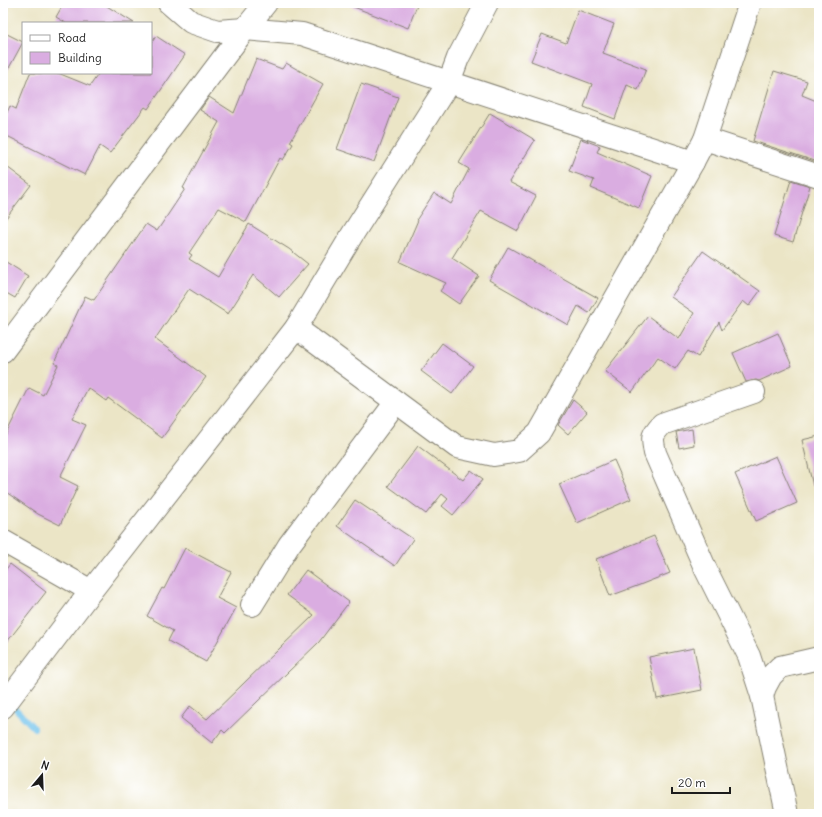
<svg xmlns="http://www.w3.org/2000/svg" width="822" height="817" viewBox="0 0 822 817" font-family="Delius,sans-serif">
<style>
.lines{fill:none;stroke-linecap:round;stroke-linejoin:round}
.stream{stroke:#70c3ec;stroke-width:6}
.building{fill:#daade1}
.minor-casing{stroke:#848071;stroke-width:24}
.minor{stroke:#fff;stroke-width:22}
</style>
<rect width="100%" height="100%" fill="#fff"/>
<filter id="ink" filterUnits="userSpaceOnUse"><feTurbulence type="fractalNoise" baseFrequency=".025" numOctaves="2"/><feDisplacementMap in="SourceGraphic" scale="8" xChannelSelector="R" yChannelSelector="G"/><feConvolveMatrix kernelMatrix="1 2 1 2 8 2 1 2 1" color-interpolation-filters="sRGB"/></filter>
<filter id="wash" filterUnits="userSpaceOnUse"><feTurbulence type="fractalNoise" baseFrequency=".012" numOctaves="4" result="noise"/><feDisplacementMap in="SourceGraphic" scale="16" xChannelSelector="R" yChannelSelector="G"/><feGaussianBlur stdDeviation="0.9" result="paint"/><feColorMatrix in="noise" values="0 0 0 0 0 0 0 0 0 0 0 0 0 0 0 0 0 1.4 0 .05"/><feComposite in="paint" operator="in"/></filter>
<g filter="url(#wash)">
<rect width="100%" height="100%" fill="#ebe5c6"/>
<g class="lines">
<polyline class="stream" points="10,703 34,728"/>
</g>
<g id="blocks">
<g class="building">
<polygon points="64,3 102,3 134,23 66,23 56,17"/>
<polygon points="346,3 418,3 408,28 346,4"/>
<polygon points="578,10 614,24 603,53 646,69 638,90 627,85 615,119 584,107 592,84 531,61 542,34 566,43"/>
<polygon points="3,32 23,42 3,79"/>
<polygon points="156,36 185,55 148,109 145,107 110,153 100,146 85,175 3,134 3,121 10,106 16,109 30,73 58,73 90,86 99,73 151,73 151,44"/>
<polygon points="256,59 282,69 286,63 323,84 290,142 293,144 283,160 280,158 246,222 219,208 189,253 192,255 189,259 218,277 249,224 289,249 308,264 279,297 253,275 228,314 189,289 155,339 206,377 162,438 108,398 106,401 88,388 72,419 86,425 60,477 78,486 60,525 38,514 3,490 3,440 29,388 43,395 58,365 54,363 85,296 94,300 146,224 157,231 185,189 183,188 219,122 200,110 209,97 234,113"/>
<polygon points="774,71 807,81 802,95 819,102 819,159 818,162 753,141"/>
<polygon points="361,84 398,97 374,162 337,149"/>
<polygon points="490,113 535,140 509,182 536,196 518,231 481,211 452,258 479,276 459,304 440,291 446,283 400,262 418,220 417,219 434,193 451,204 469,169 459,163"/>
<polygon points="581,139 600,146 597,152 652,176 639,208 591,188 594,180 569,171"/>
<polygon points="3,164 31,185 3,222"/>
<polygon points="791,180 810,186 793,242 774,236"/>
<polygon points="508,247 598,298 589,313 578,306 568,325 489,280"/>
<polygon points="703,251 760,291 749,306 743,301 722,330 719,322 698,357 688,351 675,369 658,357 632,392 605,371 648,316 679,339 694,313 671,297"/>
<polygon points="3,260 28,276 15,298 3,291"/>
<polygon points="778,333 792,366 759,381 756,380 746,382 733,353"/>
<polygon points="442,343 473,366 452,394 421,371"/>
<polygon points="573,400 587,412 568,434 558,425"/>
<polygon points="692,429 694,445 679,448 676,432"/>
<polygon points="819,436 819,485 813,486 802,440"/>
<polygon points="418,446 463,480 471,470 483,479 453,515 442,506 448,499 442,494 426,514 388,486"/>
<polygon points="776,456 797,503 756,521 735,474"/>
<polygon points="614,460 631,499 577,523 559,484"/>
<polygon points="355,500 413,539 395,566 337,526"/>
<polygon points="654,536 670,573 637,586 610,596 596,559"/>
<polygon points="185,548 231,572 217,598 236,608 206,662 168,641 173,631 147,616 162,588 164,589"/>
<polygon points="10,564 46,592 3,647 3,573"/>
<polygon points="306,570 349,602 319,642 225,733 222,730 212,743 181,718 190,706 207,719 314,615 287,595"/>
<polygon points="694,648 702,690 657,699 649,657"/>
</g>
</g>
</g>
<g filter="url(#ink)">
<use href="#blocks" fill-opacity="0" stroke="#848071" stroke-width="1"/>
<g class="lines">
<g class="minor-casing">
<g id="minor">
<polyline points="169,3 191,22 217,31 245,29 302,34 693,162"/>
<polyline points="705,139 819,176"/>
<polyline points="296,328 457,447 494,455 519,451 539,433 693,162 705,139 750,3"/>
<polyline points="3,351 245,29 266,3"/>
<path d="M 754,392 L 662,424 C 651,436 652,437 655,453 L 706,570 L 749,656 L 762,696 L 787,814"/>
<polyline points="3,541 91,591"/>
<polyline points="252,605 289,545 396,402"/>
<polyline points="762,696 765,687 771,676 780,667 819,658"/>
<polyline points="3,707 91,591 296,328 352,235 449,82 458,58 487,3"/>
</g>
</g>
<use href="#minor" class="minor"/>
</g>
</g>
<rect width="822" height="817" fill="none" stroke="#fff" stroke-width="16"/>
<rect x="22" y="22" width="130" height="52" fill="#ffffff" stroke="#a4a4a4"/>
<rect x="30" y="35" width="20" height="6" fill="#ffffff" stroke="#a4a4a4"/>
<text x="58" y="42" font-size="12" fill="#1c1c1c">Road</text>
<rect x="30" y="52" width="20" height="12" fill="#daade1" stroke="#a4a4a4"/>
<text x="58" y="62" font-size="12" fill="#1c1c1c">Building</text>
<g transform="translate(42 775) rotate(19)" stroke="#ffffff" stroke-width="3" paint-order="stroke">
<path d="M0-3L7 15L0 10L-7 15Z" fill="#1c1c1c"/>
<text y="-6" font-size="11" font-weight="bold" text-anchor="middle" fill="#1c1c1c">N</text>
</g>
<path d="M672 787v6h58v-6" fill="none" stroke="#1c1c1c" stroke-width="2"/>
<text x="678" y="787" font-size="12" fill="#1c1c1c" stroke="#ffffff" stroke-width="3" paint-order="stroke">20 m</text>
</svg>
